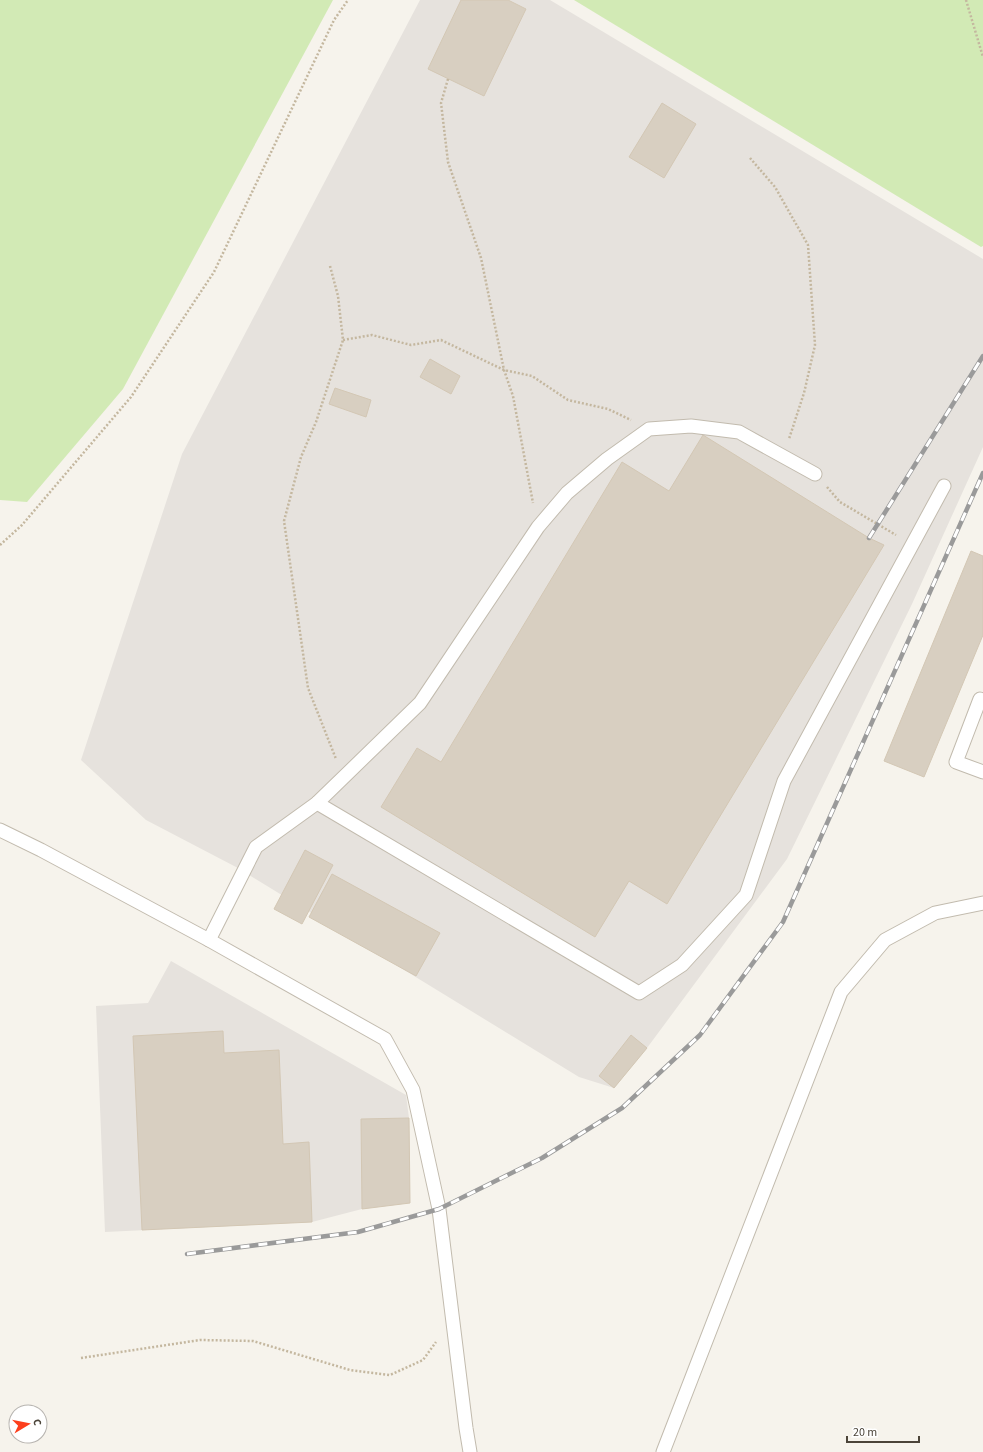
<svg xmlns="http://www.w3.org/2000/svg" width="983" height="1452" viewBox="0 0 983 1452" font-family="'Source Sans 3',sans-serif">
<style>
.industrial{fill:#e6e2dd}
.green{fill:#d2eab5}
.building{fill:#d8cfc1;stroke:#d3c7b4}
.lines{fill:none;stroke-linecap:round;stroke-linejoin:round}
.lane-casing{stroke:#c2bbae;stroke-width:15}
.path{stroke:#c4b79f;stroke-width:2.5;stroke-dasharray:2 2;stroke-linecap:butt}
.lane{stroke:#fff;stroke-width:13}
.rail-casing{stroke:#9a9a9a;stroke-width:4.5}
.rail{stroke:#fff;stroke-width:3;stroke-dasharray:9;stroke-linecap:butt}
</style>
<rect width="100%" height="100%" fill="#f6f3ec"/>
<g class="industrial">
<polygon points="420,0 550,0 983,259 983,447 912,604 787,859 647,1048 614,1088 579,1077 236,867 146,820 81,760 182,454"/>
<polygon points="171,961 406,1095 409,1118 410,1203 362,1209 312,1222 105,1232 96,1006 148,1003"/>
</g>
<g class="green">
<polygon points="0,0 333,0 123,389 27,502 0,500"/>
<polygon points="574,0 983,0 983,246 981,247"/>
</g>
<g class="building">
<polygon points="461,0 508,0 526,9 484,96 428,69"/>
<polygon points="662,103 696,124 664,178 629,157"/>
<polygon points="430,359 460,376 451,394 420,377"/>
<polygon points="335,388 371,400 366,417 329,404"/>
<polygon points="703,435 869,538 884,545 667,904 629,881 595,937 381,807 417,748 441,762 622,462 669,491"/>
<polygon points="971,551 983,556 983,635 924,777 884,761"/>
<polygon points="305,850 333,865 302,924 274,909"/>
<polygon points="332,874 440,933 416,976 309,917"/>
<polygon points="223,1031 224,1053 279,1050 283,1144 309,1142 312,1222 142,1230 133,1036"/>
<polygon points="631,1035 647,1048 614,1088 599,1076"/>
<polygon points="409,1118 410,1203 362,1209 361,1119"/>
</g>
<g class="lines">
<g class="lane-casing">
<g id="lane">
<polyline points="983,700 980,699 956,762 983,772"/>
<polyline points="317,803 639,993 682,965 746,895 784,781 944,486"/>
<polyline points="0,830 41,850 209,940 385,1039 413,1090 439,1209 466,1428 470,1452"/>
<polyline points="209,940 256,847 317,803 420,703 538,527 567,493 607,459 649,429 691,426 739,432 815,474"/>
<polyline points="663,1452 841,992 885,940 935,913 983,903"/>
</g>
</g>
<g class="path">
<polyline points="966,0 983,57"/>
<polyline points="448,79 441,103 448,162 481,258 504,370 513,396 533,503"/>
<polyline points="750,158 775,187 808,245 815,345 804,393 789,439"/>
<polyline points="330,266 338,296 343,340 316,422 301,457 284,521 308,688 336,759"/>
<polyline points="343,340 372,335 411,345 441,340 504,370 532,376 568,400 608,409 631,420"/>
<polyline points="827,487 840,502 896,535"/>
<polyline points="0,545 22,525 131,397 214,272 334,20 348,0"/>
<polyline points="81,1358 200,1340 253,1341 350,1370 390,1375 423,1360 436,1342"/>
</g>
<use href="#lane" class="lane"/>
<g class="rail-casing">
<g id="rail">
<polyline points="869,538 983,356"/>
<polyline points="187,1254 358,1232 439,1209 542,1158 622,1108 700,1035 783,922 983,473"/>
</g>
</g>
<use href="#rail" class="rail"/>
</g>
<g transform="translate(28 1424) rotate(80)"><circle r="19" fill="#ffffff" stroke="#b7b4b0"/>
<path d="M0-3L7 15L0 10L-7 15Z" fill="#fc3f1d"/>
<text y="-6" font-size="11" font-weight="bold" text-anchor="middle" fill="#4b4439">С</text>
</g>
<path d="M847 1436v6h72v-6" fill="none" stroke="#4b4439" stroke-width="2"/>
<text x="853" y="1436" font-size="12" fill="#4b4439" stroke="#ffffff" stroke-width="3" paint-order="stroke">20 m</text>
</svg>
